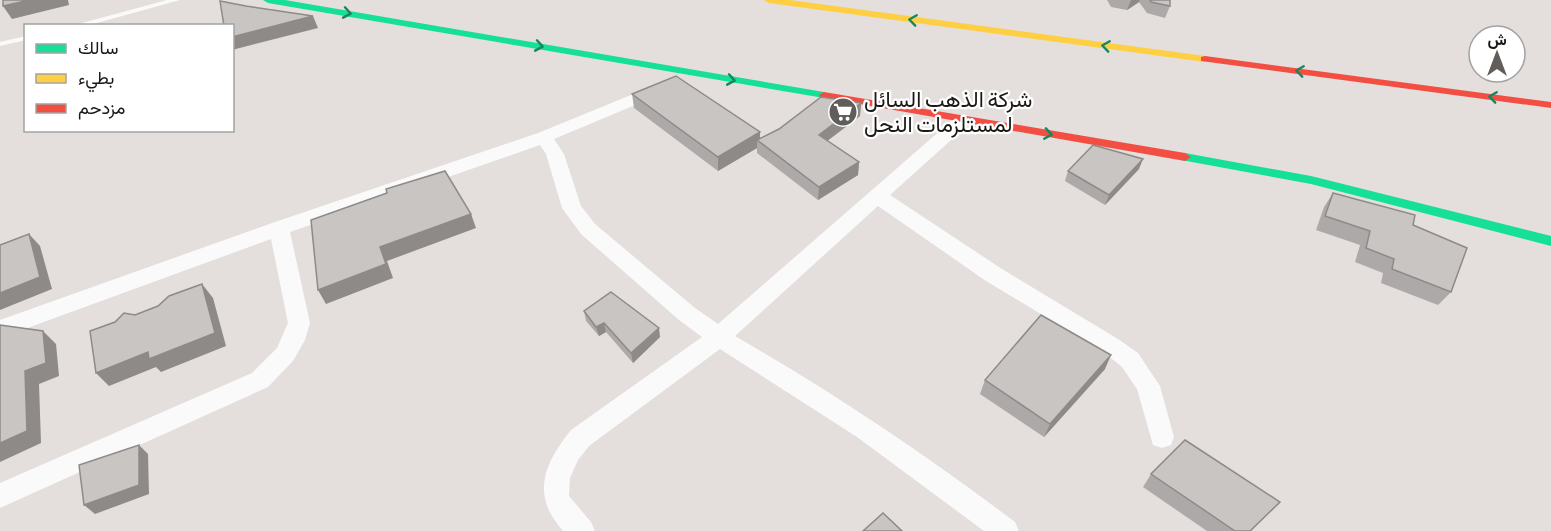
<svg xmlns="http://www.w3.org/2000/svg" width="1551" height="531" viewBox="0 0 1551 531" font-family="'Alegreya Sans',Vazirmatn,sans-serif">
<style>
.lines{fill:none;stroke-linecap:round;stroke-linejoin:round}
.lane{fill:#fbfafa;fill-rule:evenodd}
.street{fill:#fbfafa;fill-rule:evenodd}
.fast{fill:#16e098;fill-rule:evenodd}
.slow{fill:#ffcf43;fill-rule:evenodd}
.jam{fill:#f24e42;fill-rule:evenodd}
.wall{fill:#ada9a8}
.shaded-wall{fill:#8d8a88}
.building{fill:#c9c5c3;stroke:#8d8a88;stroke-width:1.5}
.oneway{stroke:#18865e}
.labels{text-anchor:middle;stroke-width:4.5;stroke-linejoin:round;paint-order:stroke}
.poi-label{font-size:22px;fill:#1b1816;stroke:#fff;text-anchor:start}
</style>
<rect width="100%" height="100%" fill="#e4dedc"/>
<g class="lines">
<g class="lane">
<polygon points="167,0 180,0 86,26 71,26"/>
<polygon points="26,36 26,40 0,46 0,42"/>
</g>
<path class="street" d="M 658,84 L 664,85 L 666,89 L 664,93 L 554,139 L 564,154 L 581,206 L 595,224 L 695,308 L 718,324 L 957,116 L 969,116 L 972,120 L 969,124 L 890,195 L 1002,269 L 1118,339 L 1138,353 L 1160,386 L 1174,437 L 1171,445 L 1162,448 L 1153,445 L 1137,389 L 1122,367 L 1102,351 L 986,281 L 878,206 L 735,336 C 832,392 925,454 1015,522 L 1019,531 L 984,531 L 857,437 L 720,349 L 589,446 L 578,460 L 570,478 L 569,496 L 591,522 L 595,531 L 563,531 C 531,495 543,465 571,430 L 702,337 L 679,320 L 581,234 L 562,208 L 546,154 L 540,145 L 290,232 L 310,323 L 305,340 L 293,361 L 268,387 L 0,508 L 0,483 L 252,373 L 277,348 L 288,323 L 271,239 L 0,338 L 0,320 L 272,223 L 538,133 Z"/>
<g class="fast">
<polygon points="263,0 285,0 824,92 829,95 824,98 268,3"/>
<polygon points="1185,153 1311,176 1551,236 1551,246 1311,184 1181,160 1179,157"/>
</g>
<polygon class="slow" points="764,0 790,0 1205,56 1210,59 1205,62 769,3"/>
<g class="jam">
<polygon points="1205,56 1551,102 1551,108 1201,61 1201,57"/>
<polygon points="824,92 1185,153 1191,157 1185,161 820,97 819,95"/>
</g>
</g>
<g class="wall">
<polygon points="1107,0 1170,0 1170,6 1165,18 1147,13 1139,2 1127,10 1111,7"/>
<polygon points="632,94 760,132 760,138 861,103 860,116 827,141 859,162 858,175 818,200 757,153 757,148 718,171 634,108"/>
<polygon points="1139,169 1105,205 1065,181 1068,171"/>
<polygon points="1333,193 1413,225 1451,292 1438,305 1381,283 1383,273 1355,262 1360,245 1316,230 1324,207"/>
<polygon points="584,311 660,337 633,363 606,332 599,336 586,321"/>
<polygon points="1105,369 1044,437 980,394 985,380"/>
<polygon points="1151,474 1280,502 1251,531 1207,531 1143,487"/>
</g>
<g class="shaded-wall">
<polygon points="30,0 68,0 69,5 12,19 3,6"/>
<polygon points="1131,0 1140,0 1139,2 1127,10"/>
<polygon points="313,16 318,28 232,50 232,37"/>
<polygon points="861,103 860,116 818,148 819,135"/>
<polygon points="760,132 760,143 757,140 757,148 718,171 718,157"/>
<polygon points="1143,159 1139,169 1105,205 1109,195"/>
<polygon points="859,162 858,175 818,200 819,187"/>
<polygon points="471,214 476,228 387,261 393,278 326,304 318,290 380,247"/>
<polygon points="29,234 40,246 52,289 0,310 0,293"/>
<polygon points="202,284 213,298 226,346 161,372 156,367 109,386 96,373"/>
<polygon points="604,323 606,332 599,336 596,327"/>
<polygon points="659,328 660,337 633,363 631,353"/>
<polygon points="43,331 56,344 59,376 39,384 41,443 0,462 0,443 25,371"/>
<polygon points="1111,355 1105,369 1044,437 1050,424"/>
<polygon points="139,445 148,454 149,494 95,514 84,505"/>
</g>
<g class="building">
<polygon points="3,0 30,0 3,6"/>
<polygon points="1150,0 1170,0 1170,6 1151,2"/>
<polygon points="220,1 246,6 313,16 232,37 232,26 224,26"/>
<polygon points="676,76 760,132 718,157 632,94"/>
<polygon points="821,97 861,103 819,135 859,162 819,187 757,140 779,129"/>
<polygon points="1093,145 1143,159 1109,195 1068,171"/>
<polygon points="445,171 471,214 380,247 386,264 318,290 311,220 387,193 386,189"/>
<polygon points="1333,193 1415,215 1413,225 1467,248 1451,292 1392,269 1394,259 1366,248 1370,231 1325,216"/>
<polygon points="29,234 40,277 0,293 0,245"/>
<polygon points="202,284 215,333 149,359 148,352 96,373 90,331 115,322 124,313 135,315 158,306 169,296"/>
<polygon points="611,292 659,328 631,353 604,323 596,327 584,311"/>
<polygon points="1041,315 1111,355 1050,424 985,380"/>
<polygon points="0,325 43,331 46,363 25,371 27,431 0,443"/>
<polygon points="1185,440 1280,502 1250,531 1235,531 1151,474"/>
<polygon points="139,445 139,485 84,505 79,465"/>
<polygon points="883,513 902,531 863,531"/>
</g>
<defs><path id="oneway-chevron" d="M-2-3.5L2.5 0L-2 3.5" fill="none" stroke-width="1.6" stroke-linecap="round" stroke-linejoin="round" transform="scale(1.5)"/></defs>
<g class="oneway">
<use href="#oneway-chevron" transform="translate(347 13) rotate(10)"/>
<use href="#oneway-chevron" transform="translate(913 20) rotate(-172)"/>
<use href="#oneway-chevron" transform="translate(539 46) rotate(10)"/>
<use href="#oneway-chevron" transform="translate(1106 46) rotate(-172)"/>
<use href="#oneway-chevron" transform="translate(1300 71) rotate(-172)"/>
<use href="#oneway-chevron" transform="translate(731 80) rotate(10)"/>
<use href="#oneway-chevron" transform="translate(1493 97) rotate(-172)"/>
<use href="#oneway-chevron" transform="translate(1048 134) rotate(9)"/>
</g>
<defs>
<g id="supermarket-disc" transform="scale(1.5)"><circle r="9.5" fill="#615d5b" stroke="#fff"/><path d="M-6-5.5h2.5l.6 2H6L4.5 2H-2.5L-4.4-4H-6ZM-1.5 3.2a1.3 1.3 0 1 0 .1 0ZM3 3.2a1.3 1.3 0 1 0 .1 0Z" fill="#fff"/></g>
</defs>
<g fill-rule="evenodd">
<use href="#supermarket-disc" x="843" y="112"/>
</g>
<g class="labels">
<g class="poi-label">
<text x="864" y="107">شركة الذهب السائل<tspan x="864" dy="25">لمستلزمات النحل</tspan></text>
</g>
</g>
<rect x="24" y="24" width="210" height="108" fill="#ffffff" stroke="#a4a3a2" stroke-width="1.5"/>
<rect x="36" y="44" width="30" height="9" fill="#16e098" stroke="#a4a3a2" stroke-width="1.5"/>
<text x="78" y="54" font-size="18" fill="#1b1816">سالك</text>
<rect x="36" y="74" width="30" height="9" fill="#ffcf43" stroke="#a4a3a2" stroke-width="1.5"/>
<text x="78" y="84" font-size="18" fill="#1b1816">بطيء</text>
<rect x="36" y="104" width="30" height="9" fill="#f24e42" stroke="#a4a3a2" stroke-width="1.5"/>
<text x="78" y="114" font-size="18" fill="#1b1816">مزدحم</text>
<g transform="translate(1497 54)"><circle r="28" fill="#ffffff" stroke="#a4a3a2" stroke-width="1.5"/>
<path d="M0-4.5L10 22L0 15L-10 22Z" fill="#615d5b"/>
<text y="-9" font-size="16" font-weight="bold" text-anchor="middle" fill="#1b1816">ش</text>
</g>
</svg>
